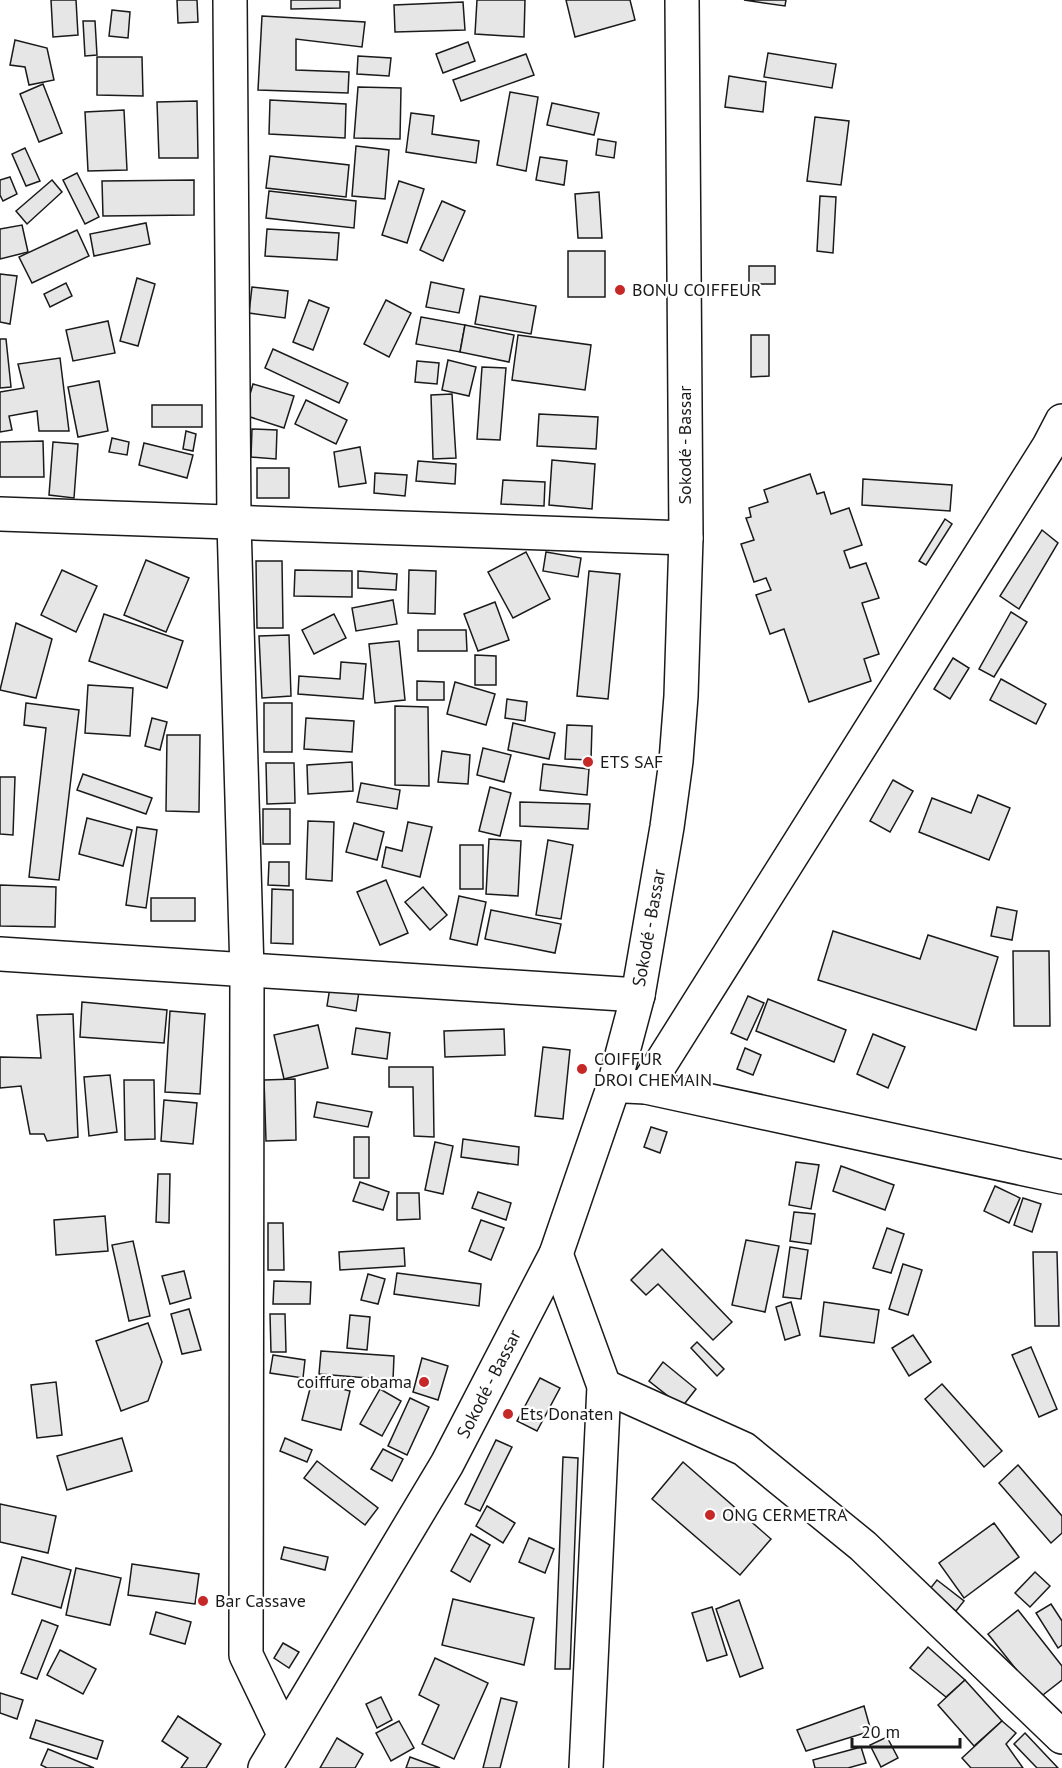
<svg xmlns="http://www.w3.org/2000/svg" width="1062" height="1768" viewBox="0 0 1062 1768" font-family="'PT Sans',sans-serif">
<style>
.building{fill:#e6e6e6;stroke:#1a1a1a;stroke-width:1.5}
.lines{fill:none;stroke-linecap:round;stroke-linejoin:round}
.minor-casing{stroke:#1a1a1a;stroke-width:36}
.primary-casing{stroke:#1a1a1a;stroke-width:36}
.minor{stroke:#fff;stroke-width:33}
.primary{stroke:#fff;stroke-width:33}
.poi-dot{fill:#c62828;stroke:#fff;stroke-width:2}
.labels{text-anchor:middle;stroke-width:4.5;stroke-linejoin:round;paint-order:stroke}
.poi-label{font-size:18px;fill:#1a1a1a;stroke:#fff;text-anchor:start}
.street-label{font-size:18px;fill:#1a1a1a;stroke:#fff}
</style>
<rect width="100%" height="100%" fill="#fff"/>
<g class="building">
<polygon points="51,0 76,0 78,35 53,37"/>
<polygon points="177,0 197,0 198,22 178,23"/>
<polygon points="291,0 340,0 340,8 291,9"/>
<polygon points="477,0 525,0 524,37 475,34"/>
<polygon points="566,0 630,0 635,20 575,37"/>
<polygon points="744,0 786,0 785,6"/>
<polygon points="463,2 465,30 395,32 394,5"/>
<polygon points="112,10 130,12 128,38 109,36"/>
<polygon points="262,16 365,22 362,47 296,39 296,70 349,72 348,93 258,90"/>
<polygon points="83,21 95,21 97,55 85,56"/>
<polygon points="15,40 47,48 54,80 29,85 25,67 10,65"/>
<polygon points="468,42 475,61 443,73 436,54"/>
<polygon points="768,53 836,64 832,88 764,77"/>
<polygon points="526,54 534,75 461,101 453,80"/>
<polygon points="358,56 391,58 389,76 357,74"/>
<polygon points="97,57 142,57 143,96 97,95"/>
<polygon points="729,76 766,82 763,112 725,107"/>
<polygon points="43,84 62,133 39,142 20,94"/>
<polygon points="358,87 401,88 400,139 354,138"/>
<polygon points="510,92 538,97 526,171 497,165"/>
<polygon points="270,100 346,104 345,138 269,134"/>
<polygon points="197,101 198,158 159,158 157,102"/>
<polygon points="552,103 599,113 594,135 547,125"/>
<polygon points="124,110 127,170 88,171 85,112"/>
<polygon points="411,113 434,116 432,134 479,141 476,163 406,152"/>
<polygon points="815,117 849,121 841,185 807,181"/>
<polygon points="598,139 616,142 614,158 596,155"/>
<polygon points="356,146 389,150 385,199 352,196"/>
<polygon points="25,148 40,181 26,186 12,154"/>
<polygon points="270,156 349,165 346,197 266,188"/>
<polygon points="540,157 567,161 564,185 536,180"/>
<polygon points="77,173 99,217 85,224 63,180"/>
<polygon points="10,177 17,194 3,201 0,195 0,180"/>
<polygon points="52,180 62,192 27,224 16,211"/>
<polygon points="194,180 194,215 103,216 102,181"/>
<polygon points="399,181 424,189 407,243 382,235"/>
<polygon points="269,191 356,201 354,228 266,218"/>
<polygon points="599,192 602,238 578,238 575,194"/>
<polygon points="820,196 836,197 833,253 817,251"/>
<polygon points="442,201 465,211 443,261 420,250"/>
<polygon points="146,223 150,244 94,256 90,234"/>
<polygon points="22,225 28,252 0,259 0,229"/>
<polygon points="267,229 339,233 337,260 265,256"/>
<polygon points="77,230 89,256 32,283 19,257"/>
<rect x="568" y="251" width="37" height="46"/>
<rect x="749" y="266" width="26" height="18"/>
<polygon points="0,274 17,276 10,324 0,322"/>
<polygon points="137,278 155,284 138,346 120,341"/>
<polygon points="431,282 464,289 459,313 426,307"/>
<polygon points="66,283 72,296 50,307 44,294"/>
<polygon points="252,287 288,291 285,318 249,313"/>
<polygon points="480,296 536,306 531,334 475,324"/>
<polygon points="309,300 329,308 313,350 293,342"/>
<polygon points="386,300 411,313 389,357 364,344"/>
<polygon points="421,317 465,325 460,352 416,344"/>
<polygon points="108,321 115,353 73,361 66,330"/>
<polygon points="465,325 514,335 509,362 460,352"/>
<polygon points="518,335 591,345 585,390 512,380"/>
<polygon points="751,335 769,335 769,376 751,377"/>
<polygon points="0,339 6,339 11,387 0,388"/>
<polygon points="273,349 348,383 339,403 265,368"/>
<polygon points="60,358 69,431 39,431 37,411 9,416 12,430 0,432 0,392 24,388 18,364"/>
<polygon points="448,360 476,367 469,396 442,390"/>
<polygon points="417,361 439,363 437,384 415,382"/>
<polygon points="482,367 506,368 500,440 477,439"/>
<polygon points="99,381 108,431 78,437 68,387"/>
<polygon points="253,384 294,396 284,428 244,415"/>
<polygon points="452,394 456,458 433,459 431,395"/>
<polygon points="306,400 347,420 336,444 295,424"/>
<rect x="152" y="405" width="50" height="22"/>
<polygon points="539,414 598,417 596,449 537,446"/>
<polygon points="252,429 277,430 276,459 251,457"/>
<polygon points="186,431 196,434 193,451 183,449"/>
<polygon points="112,438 129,442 127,455 109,452"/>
<polygon points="43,441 44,477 0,477 0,442"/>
<polygon points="53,442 78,444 74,498 49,495"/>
<polygon points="144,443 193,455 187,478 139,465"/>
<polygon points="360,447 366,483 339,487 334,452"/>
<polygon points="552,460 595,464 592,509 549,505"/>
<polygon points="418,461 456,464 455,484 416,481"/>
<rect x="257" y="468" width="32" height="30"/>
<polygon points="375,473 407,475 405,496 374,493"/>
<polygon points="810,474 817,494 824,492 831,514 849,508 862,545 844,551 850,568 866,563 879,598 862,603 879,654 864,659 871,681 809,702 784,629 770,634 756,595 771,590 766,578 754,582 741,544 754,540 746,518 751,517 749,508 768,502 764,490"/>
<polygon points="863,479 952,485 950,511 862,505"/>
<polygon points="503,480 545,482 544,506 501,504"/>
<polygon points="945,519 952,524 926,565 919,561"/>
<polygon points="1042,530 1058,543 1019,609 1000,596"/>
<polygon points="526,552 550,599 513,618 488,572"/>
<polygon points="546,552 581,558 578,577 543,571"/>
<polygon points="146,560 189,578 166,632 124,615"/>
<polygon points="256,561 282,561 283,628 257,628"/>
<polygon points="62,570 97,586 76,632 41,615"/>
<polygon points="295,570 352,571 352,597 294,596"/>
<polygon points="409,570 436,571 435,614 408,613"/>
<polygon points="358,571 397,574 396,590 358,588"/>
<polygon points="589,571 620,574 608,699 577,696"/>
<polygon points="393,600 397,624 356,631 352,608"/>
<polygon points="495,602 509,640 478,651 464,614"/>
<polygon points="1011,612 1027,622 994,677 979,669"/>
<polygon points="104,614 183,641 167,688 89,661"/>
<polygon points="334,614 346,638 314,654 302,630"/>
<polygon points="16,623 52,639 36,698 0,690"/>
<polygon points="418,630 466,630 467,651 418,651"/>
<polygon points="289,635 291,696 262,698 259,636"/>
<polygon points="399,641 405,700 375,703 369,644"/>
<polygon points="475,655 496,656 496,685 475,685"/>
<polygon points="953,658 969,668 950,699 934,689"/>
<polygon points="341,662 366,664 363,699 298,694 299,676 340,679"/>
<polygon points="1001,679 1046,704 1036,724 990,700"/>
<polygon points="417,681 444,682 444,700 417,700"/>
<polygon points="455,682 495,694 486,725 447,714"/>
<polygon points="88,685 133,688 130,736 85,733"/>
<polygon points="507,699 527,702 525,721 505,718"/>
<polygon points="26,703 79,710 59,880 29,877 46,728 24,725"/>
<rect x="264" y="703" width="28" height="49"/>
<polygon points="395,706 428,707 429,786 395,785"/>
<polygon points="152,718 167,722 160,750 145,746"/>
<polygon points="306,718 354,721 352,752 304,749"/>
<polygon points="513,723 555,733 549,759 508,750"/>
<polygon points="567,725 592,726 591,760 565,759"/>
<polygon points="167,735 200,735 199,812 166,811"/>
<polygon points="483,748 511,755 504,782 477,775"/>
<polygon points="442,751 470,755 468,784 438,782"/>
<polygon points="352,762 353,791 308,794 307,765"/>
<polygon points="266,763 294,763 295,803 267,804"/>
<polygon points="543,764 589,769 587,795 540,790"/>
<polygon points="83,774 152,798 146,814 77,790"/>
<polygon points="0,777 15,777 13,835 0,834"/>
<polygon points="893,780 913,791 890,832 870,821"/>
<polygon points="361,783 400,790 397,809 357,802"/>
<polygon points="490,787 511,793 500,836 479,831"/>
<polygon points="978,795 1010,808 989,860 919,832 932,798 971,813"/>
<polygon points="520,802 590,804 588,829 520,826"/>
<rect x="263" y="809" width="27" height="35"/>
<polygon points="87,818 132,830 123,866 79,854"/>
<polygon points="308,821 334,822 332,881 306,879"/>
<polygon points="408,822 432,827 420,877 382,867 386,847 402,851"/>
<polygon points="354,823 384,832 377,860 346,852"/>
<polygon points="137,827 157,830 146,908 126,905"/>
<polygon points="489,839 521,841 518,896 486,894"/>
<polygon points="548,840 573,845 561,919 536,915"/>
<rect x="460" y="845" width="23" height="44"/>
<polygon points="269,862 289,862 289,886 268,885"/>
<polygon points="386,880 408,933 380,945 357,892"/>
<polygon points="0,885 56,887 55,927 0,926"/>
<polygon points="423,887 447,915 430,930 405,902"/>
<polygon points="272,889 293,890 293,944 271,943"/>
<polygon points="459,896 486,902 477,945 450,939"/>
<rect x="151" y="898" width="44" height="23"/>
<polygon points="997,907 1017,911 1012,940 991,936"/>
<polygon points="491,910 561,924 555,953 485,939"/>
<polygon points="833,931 920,959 928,935 998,957 976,1030 818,980"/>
<polygon points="1013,951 1049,951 1050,1026 1014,1026"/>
<polygon points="331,981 360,985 356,1011 327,1006"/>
<polygon points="748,996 764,1003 747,1040 731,1033"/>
<polygon points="768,999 846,1030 834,1062 756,1031"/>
<polygon points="82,1002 167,1010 164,1043 80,1037"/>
<polygon points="170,1011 205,1014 200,1094 165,1092"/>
<polygon points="73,1014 78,1137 47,1141 44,1134 30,1134 21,1086 0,1088 0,1057 41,1058 37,1015"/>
<polygon points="318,1025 328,1068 284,1079 274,1035"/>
<polygon points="356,1028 390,1033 387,1059 352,1054"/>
<polygon points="504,1029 505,1055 445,1057 444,1031"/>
<polygon points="873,1034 905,1047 888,1088 857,1074"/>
<polygon points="543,1047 570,1050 563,1119 535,1116"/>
<polygon points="745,1048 761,1055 753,1075 737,1069"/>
<polygon points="389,1067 433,1067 434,1137 414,1136 413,1087 389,1087"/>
<polygon points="110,1075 117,1132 89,1136 84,1077"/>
<polygon points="295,1079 296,1140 266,1141 264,1080"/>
<polygon points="124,1080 154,1080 155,1139 125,1140"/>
<polygon points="164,1100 197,1103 193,1144 161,1141"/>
<polygon points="317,1102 372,1112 368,1127 314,1117"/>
<polygon points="651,1127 667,1132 660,1153 644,1147"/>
<rect x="354" y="1137" width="15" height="41"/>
<polygon points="463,1139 519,1147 518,1165 461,1157"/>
<polygon points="435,1142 453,1146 443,1194 425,1190"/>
<polygon points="796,1162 819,1165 811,1209 789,1205"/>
<polygon points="841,1166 894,1185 885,1210 833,1191"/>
<polygon points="158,1174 170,1174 169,1223 156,1222"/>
<polygon points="360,1182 389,1192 383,1210 353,1201"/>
<polygon points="995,1186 1020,1198 1009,1223 984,1211"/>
<polygon points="478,1192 511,1203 506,1220 472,1208"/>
<polygon points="397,1193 419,1193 420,1219 397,1220"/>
<polygon points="1023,1198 1041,1204 1032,1232 1014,1225"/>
<polygon points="794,1212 815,1214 811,1244 790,1241"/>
<polygon points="105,1216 108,1251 56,1255 54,1220"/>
<polygon points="481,1220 504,1228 491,1260 469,1251"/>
<polygon points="268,1223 283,1223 284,1270 268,1270"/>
<polygon points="887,1228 904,1234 891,1273 873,1268"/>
<polygon points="746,1240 779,1246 765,1312 732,1305"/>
<polygon points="133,1241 150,1316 129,1321 112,1245"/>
<polygon points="790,1247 808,1250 801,1299 783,1297"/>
<polygon points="404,1248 405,1266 340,1270 339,1252"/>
<polygon points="662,1249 732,1322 713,1340 658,1284 646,1295 631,1280"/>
<polygon points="1033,1252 1057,1252 1059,1326 1035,1326"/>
<polygon points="903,1264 922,1270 908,1315 889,1309"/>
<polygon points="184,1271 191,1298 170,1304 162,1276"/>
<polygon points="397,1273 481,1284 479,1306 394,1294"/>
<polygon points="368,1274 385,1279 378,1304 361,1300"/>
<polygon points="274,1281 311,1282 310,1304 273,1304"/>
<polygon points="791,1302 800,1335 785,1340 776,1307"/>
<polygon points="824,1302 879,1310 874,1343 820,1336"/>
<polygon points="189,1309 201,1350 182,1354 171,1314"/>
<polygon points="270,1314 285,1314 286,1352 271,1352"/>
<polygon points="350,1315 370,1317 367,1350 347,1348"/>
<polygon points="148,1323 162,1362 148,1401 121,1411 96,1341"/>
<polygon points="913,1335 931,1362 909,1376 892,1348"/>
<polygon points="697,1342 724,1369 717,1376 691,1348"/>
<polygon points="1031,1347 1057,1409 1039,1417 1012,1355"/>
<polygon points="321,1351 394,1356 393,1380 319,1374"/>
<polygon points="273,1355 305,1360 303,1378 270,1373"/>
<polygon points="422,1358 448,1366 438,1400 413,1392"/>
<polygon points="663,1362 696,1389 682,1407 649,1381"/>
<polygon points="540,1378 560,1388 537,1431 517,1421"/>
<polygon points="312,1381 350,1391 341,1430 302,1420"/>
<polygon points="56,1382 62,1435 37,1438 31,1385"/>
<polygon points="942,1384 1002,1451 984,1467 925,1399"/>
<polygon points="380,1389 401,1401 382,1436 360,1424"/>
<polygon points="410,1398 429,1407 407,1455 388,1446"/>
<polygon points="122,1438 132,1471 67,1490 57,1456"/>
<polygon points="285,1438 312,1450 307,1462 280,1451"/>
<polygon points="496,1440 512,1447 480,1511 465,1504"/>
<polygon points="383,1449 403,1459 392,1481 371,1469"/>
<polygon points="563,1457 578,1458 570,1669 555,1669"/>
<polygon points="317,1461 378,1508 365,1525 304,1478"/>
<polygon points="683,1462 771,1539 740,1575 652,1499"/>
<polygon points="1018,1465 1062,1516 1062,1533 1051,1543 999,1483"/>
<polygon points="0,1504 56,1516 48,1553 0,1542"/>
<polygon points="487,1506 515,1523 503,1543 476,1526"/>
<polygon points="994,1523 1019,1557 964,1598 939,1563"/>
<polygon points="471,1534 490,1545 470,1582 451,1571"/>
<polygon points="529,1538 554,1549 545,1573 519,1562"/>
<polygon points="284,1547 328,1557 325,1570 281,1559"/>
<polygon points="22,1557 71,1570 61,1608 12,1594"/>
<polygon points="132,1564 199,1574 195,1604 128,1595"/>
<polygon points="76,1568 121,1578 110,1625 66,1615"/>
<polygon points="1035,1572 1050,1586 1030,1607 1015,1593"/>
<polygon points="937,1580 964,1601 956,1611 929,1590"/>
<polygon points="453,1599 534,1618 524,1665 442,1645"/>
<polygon points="739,1600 763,1668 740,1677 716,1609"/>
<polygon points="1051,1604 1062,1621 1062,1645 1058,1648 1036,1613"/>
<polygon points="712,1607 727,1655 707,1661 692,1613"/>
<polygon points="1018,1610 1062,1666 1062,1680 1039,1698 988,1634"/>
<polygon points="156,1612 191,1622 185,1644 150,1634"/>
<polygon points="42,1620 58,1626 37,1679 21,1673"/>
<polygon points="283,1643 299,1652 289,1668 274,1658"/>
<polygon points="928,1647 965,1680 946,1697 910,1668"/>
<polygon points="60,1650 96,1669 83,1694 47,1675"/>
<polygon points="435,1658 488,1683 454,1759 422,1744 439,1705 419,1695"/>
<polygon points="965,1680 1002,1721 974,1746 938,1705"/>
<polygon points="0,1693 23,1700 17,1719 0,1713"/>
<polygon points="381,1697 392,1720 377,1728 366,1704"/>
<polygon points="501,1698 517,1702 500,1768 483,1768"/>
<polygon points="864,1706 871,1731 806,1751 797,1730"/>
<polygon points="178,1716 221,1744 206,1768 181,1768 188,1758 162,1741"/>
<polygon points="36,1720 103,1741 97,1759 30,1738"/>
<polygon points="399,1721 414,1748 391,1761 376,1733"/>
<polygon points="1002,1721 1016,1733 1006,1744 1023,1768 971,1768 962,1758"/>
<polygon points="1025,1733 1058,1768 1037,1768 1014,1744"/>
<polygon points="887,1737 898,1758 881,1767 870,1745"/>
<polygon points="337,1738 363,1754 355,1768 320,1768"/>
<polygon points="861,1747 866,1763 848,1768 815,1768 813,1760"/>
<polygon points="48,1749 94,1768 47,1768 41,1765"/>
<polygon points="410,1757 440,1768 406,1768"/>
</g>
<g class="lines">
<g class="minor-casing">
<g id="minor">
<polyline points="230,0 234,523 247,971 246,1655 284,1734"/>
<polyline points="0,514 686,538"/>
<polyline points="0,954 638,995"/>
<polyline points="625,1086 646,1087 1062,1177"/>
<polyline points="646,1087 1049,446 1062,421"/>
<polyline points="556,1254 604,1386 586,1768"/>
<polyline points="604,1386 744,1449 863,1546 1062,1737"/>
</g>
</g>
<g class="primary-casing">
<polyline id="primary" points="265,1768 447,1464 556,1254 614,1085 638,995 667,827 676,761 681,696 686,538 682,0"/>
</g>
<use href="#minor" class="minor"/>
<use href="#primary" class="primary"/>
</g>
<g class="poi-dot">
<circle cx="620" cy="290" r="6"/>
<circle cx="588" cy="762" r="6"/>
<circle cx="582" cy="1069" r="6"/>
<circle cx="424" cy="1382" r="6"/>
<circle cx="508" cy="1414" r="6"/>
<circle cx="710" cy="1515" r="6"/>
<circle cx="203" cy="1601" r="6"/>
</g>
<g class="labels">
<g class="poi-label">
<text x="632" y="296">BONU COIFFEUR</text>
<text x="600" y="768">ETS SAF</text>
<text x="594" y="1065">COIFFUR<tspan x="594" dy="21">DROI CHEMAIN</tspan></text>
<text x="412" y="1388" text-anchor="end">coiffure obama</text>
<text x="520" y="1420">Ets Donaten</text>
<text x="722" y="1521">ONG CERMETRA</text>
<text x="215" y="1607">Bar Cassave</text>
</g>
<g class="street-label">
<text transform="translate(685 445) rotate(-90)" y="6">Sokodé - Bassar</text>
<text transform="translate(649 928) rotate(-80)" y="6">Sokodé - Bassar</text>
<text transform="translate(489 1384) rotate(-63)" y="6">Sokodé - Bassar</text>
</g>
</g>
<path d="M852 1738v9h108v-9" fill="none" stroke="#1a1a1a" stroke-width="3"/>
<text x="861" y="1738" font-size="18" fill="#1a1a1a" stroke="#ffffff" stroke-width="4.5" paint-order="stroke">20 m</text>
</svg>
